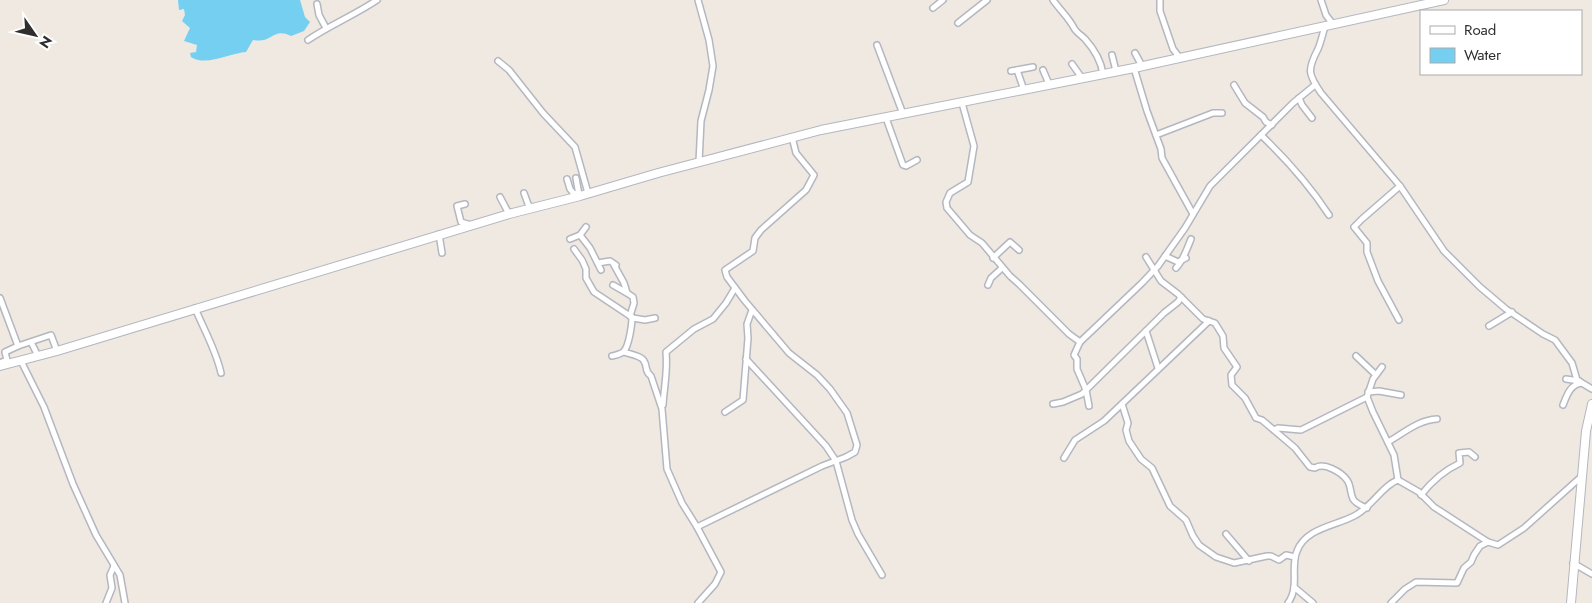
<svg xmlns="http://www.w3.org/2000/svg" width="1592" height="603" viewBox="0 0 1592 603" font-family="Jost,sans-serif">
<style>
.water{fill:#75cff0}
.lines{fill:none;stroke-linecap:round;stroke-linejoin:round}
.street-casing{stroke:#b4b7c1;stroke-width:8}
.secondary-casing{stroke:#b4b7c1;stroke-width:10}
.street{stroke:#fff;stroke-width:5}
.secondary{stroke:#fff;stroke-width:8}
</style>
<rect width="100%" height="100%" fill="#efe9e1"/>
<path class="water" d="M 178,0 L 300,0 L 305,17 L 310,22 L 304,31 L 291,36 C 272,27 273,44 253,40 L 246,52 C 230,53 206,67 191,57 L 190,53 L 196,52 L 197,45 L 184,41 L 190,28 L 182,21 L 185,15 L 184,9 L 179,10 Z"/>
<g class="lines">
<g class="street-casing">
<g id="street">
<polyline points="698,0 709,40 713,66 709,90 701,121 699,162"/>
<path d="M 1053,0 C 1060,10 1069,18 1074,28 C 1076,32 1082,36 1085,39 C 1094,49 1101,60 1103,74"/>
<polyline points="1160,0 1160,11 1173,49 1180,58"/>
<polyline points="1321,0 1326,15 1332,23"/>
<polyline points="317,4 319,15 326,28"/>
<polyline points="933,8 943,0"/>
<polyline points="958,23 987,0"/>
<path d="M 1325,26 C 1323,33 1321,42 1318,49 C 1307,70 1308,74 1321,93 L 1400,186 L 1444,251 L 1480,287 L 1506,309 L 1543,334 L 1555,340 L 1572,363 L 1577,380 L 1592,389"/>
<path d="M 308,40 C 330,25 355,15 377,0"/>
<polyline points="877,45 903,114"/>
<polyline points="1135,53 1142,66"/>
<polyline points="1112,55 1116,71"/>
<polyline points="498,61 509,70 543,113 575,147 588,193"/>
<polyline points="1072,64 1082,78"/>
<polyline points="1134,68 1147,111 1161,149 1162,158 1193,214"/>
<polyline points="1017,70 1024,90"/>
<polyline points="1043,70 1049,84"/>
<polyline points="1011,71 1033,67"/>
<polyline points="1234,85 1245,103 1263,117 1266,122 1272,125"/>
<polyline points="1299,98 1302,105 1312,118"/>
<polyline points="962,103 974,146 968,182 950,193 946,202 947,208 970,235 982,243 1010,276 1019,284 1069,334 1080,342 1142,283 1158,266 1185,228 1210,186 1293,103 1315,85"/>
<polyline points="886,118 903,165 906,166 917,160"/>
<polyline points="1156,135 1213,113 1222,113"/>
<path d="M 1261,135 C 1286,159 1310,186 1329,215"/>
<polyline points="576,178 579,195"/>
<polyline points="567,179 570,189 574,194 579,193"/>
<polyline points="524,193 528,204 532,208"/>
<polyline points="500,197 509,214"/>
<polyline points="465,204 457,206 461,222 471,225"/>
<polyline points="439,234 442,253"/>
<polyline points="580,235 590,248 601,270"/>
<polyline points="570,239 580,235 586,227"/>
<polyline points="574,249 582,260 586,269 586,278 594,292 633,318 645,320 655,318"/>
<polyline points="1165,256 1178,262 1186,258"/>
<path d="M 1146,257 L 1161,281 L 1178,294 L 1203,319 L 1215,323 L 1223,336 L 1224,348 L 1237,367 L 1231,375 L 1232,385 L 1245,398 L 1256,418 L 1262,420 L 1295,448 L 1310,467 L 1315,468 C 1324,462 1341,472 1347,480 C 1351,485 1350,493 1353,499 C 1356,504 1362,506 1367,508"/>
<polyline points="993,258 1010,242 1019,250"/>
<polyline points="598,263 610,261 616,265"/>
<polyline points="614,265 624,283 627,293 633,297 634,303 630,316"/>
<path d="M 1176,268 C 1183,261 1187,249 1191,239"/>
<polyline points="613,285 627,293"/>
<polyline points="988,285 991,278 1002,268"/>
<polyline points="0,298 18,346 51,335 57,351"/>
<path d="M 195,308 C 204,330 216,350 221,373"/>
<polyline points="1399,320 1378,281 1367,252 1367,243 1354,227 1362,219 1400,186"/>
<polyline points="1489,326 1512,312"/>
<polyline points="1146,331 1158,368"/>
<polyline points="31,342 38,356"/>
<polyline points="1080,342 1074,355 1077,359 1077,369 1086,390 1089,406"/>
<path d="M 624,352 C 629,354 642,356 644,361 C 648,367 644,371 651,376 L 662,409 L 667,469 L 682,503 L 697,527 L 721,572 L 715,584 L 698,603"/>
<path d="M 612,356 C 616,355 622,354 624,351 C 629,346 632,324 632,317"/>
<polyline points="1356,356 1376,375"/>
<polyline points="746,359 826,446 836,461 852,520 858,534 882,575"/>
<polyline points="21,361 44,407 73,484 96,535 120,575 125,603"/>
<polyline points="2,362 7,360 5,352 18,346"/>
<polyline points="1382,367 1373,379 1367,397 1373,412 1394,455 1398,480"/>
<polyline points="1566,379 1579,381"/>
<polyline points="1368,392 1379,391 1401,395"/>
<polyline points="1053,404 1063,402 1082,394 1164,313 1178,302 1181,297"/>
<polyline points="1122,404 1128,423 1126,430 1129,441 1141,459 1152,468 1170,506 1186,520 1193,536 1199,545 1216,557 1234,563 1267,556 1271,556 1279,560 1286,555 1295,557"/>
<path d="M 663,405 C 664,387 668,371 666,352 L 694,329 L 713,319 L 726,303 L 735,288"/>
<path d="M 1563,405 C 1567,395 1570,385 1581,383"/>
<polyline points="725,412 743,400 748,338 747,324 752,310"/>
<polyline points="1274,430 1278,428 1301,430 1367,397"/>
<path d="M 1388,442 C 1404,433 1418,420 1437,419"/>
<polyline points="1064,458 1075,440 1104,421 1209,321"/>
<path d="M 1421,495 C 1432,481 1445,470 1460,463 L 1459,453 L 1469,452 L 1475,457"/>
<polyline points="697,527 822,466 846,457 855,452 857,445 847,413 830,389 817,375 789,353 745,301 727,277 725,270 753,251 755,238 761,230 806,190 814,175 796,153 792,137"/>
<polyline points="1226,534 1249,561"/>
<polyline points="1573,563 1592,574"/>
<polyline points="1294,587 1313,603"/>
<polyline points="106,603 112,588 110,575 114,566"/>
<path d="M 1288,603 C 1300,587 1290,567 1297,551 C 1306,528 1335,526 1354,516 C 1371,508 1383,485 1398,480 L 1419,492 L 1434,507 L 1488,542 L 1498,545 L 1524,528 L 1582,476"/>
<polyline points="1391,603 1405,589 1416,582 1457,583 1464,568 1471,562 1474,555 1480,546 1488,542"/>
</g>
</g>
<g class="secondary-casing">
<g id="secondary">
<polyline points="0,366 57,351 509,214 580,196 658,173 821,130 1134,68 1444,0"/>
<polyline points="1571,603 1586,431 1592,404"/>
</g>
</g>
<use href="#street" class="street"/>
<use href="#secondary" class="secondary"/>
</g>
<rect x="1420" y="10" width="162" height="65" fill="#ffffff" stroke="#ababab"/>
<rect x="1430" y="26" width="25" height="8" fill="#ffffff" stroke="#ababab"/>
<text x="1464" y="35" font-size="15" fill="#2e2e2e">Road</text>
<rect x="1430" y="48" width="25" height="15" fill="#75cff0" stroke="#ababab"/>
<text x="1464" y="60" font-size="15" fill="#2e2e2e">Water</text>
<g transform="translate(35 35) rotate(124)" stroke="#ffffff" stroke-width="4" paint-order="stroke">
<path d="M0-4L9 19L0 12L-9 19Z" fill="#2e2e2e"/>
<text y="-8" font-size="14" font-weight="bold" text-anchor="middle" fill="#2e2e2e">N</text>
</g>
</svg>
